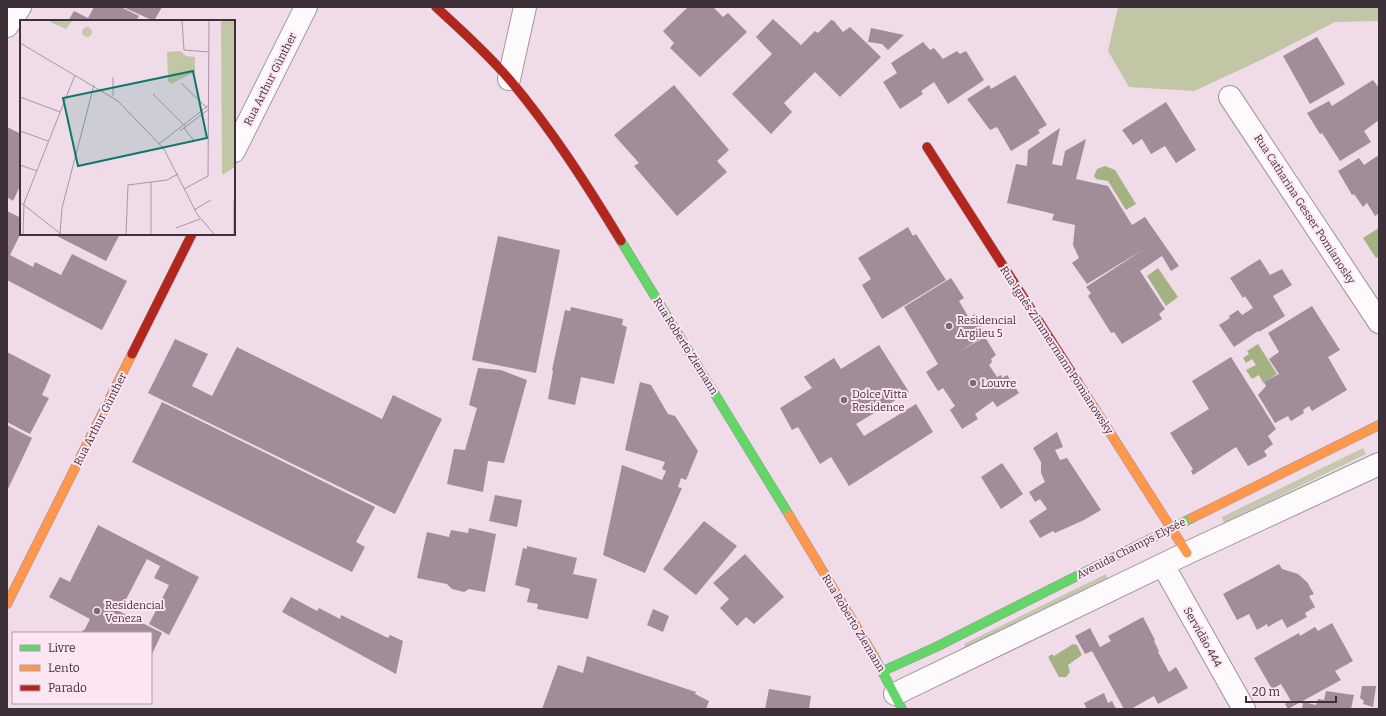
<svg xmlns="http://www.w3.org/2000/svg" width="1386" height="716" viewBox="0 0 1386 716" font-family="Bitter,serif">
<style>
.green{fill:#c5c8ae}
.forest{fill:#c1c7a4}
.water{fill:#a4b181}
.building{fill:#a18c9a}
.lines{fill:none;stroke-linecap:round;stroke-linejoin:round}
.street-casing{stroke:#a1939d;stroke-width:24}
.fast-casing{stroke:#a1939d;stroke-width:10}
.slow-casing{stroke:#a1939d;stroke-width:10}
.jam-casing{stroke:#a1939d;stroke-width:10}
.street{stroke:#fdfafc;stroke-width:22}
.fast{stroke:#63d668;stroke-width:9}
.slow{stroke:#ff974d;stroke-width:9}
.jam{stroke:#b3261e;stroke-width:9}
.poi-dot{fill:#7c6c76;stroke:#fce6f4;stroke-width:1.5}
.labels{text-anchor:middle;stroke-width:4;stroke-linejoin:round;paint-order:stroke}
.street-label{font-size:11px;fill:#3e3039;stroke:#fce6f4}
.poi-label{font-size:11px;fill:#3e3039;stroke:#fce6f4;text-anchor:start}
.inset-road{fill:none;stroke:#a897a2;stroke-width:1}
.view{fill:#0f766e;fill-opacity:0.15;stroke:#0f766e;stroke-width:2}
.inset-edge{fill:none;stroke:#3e3039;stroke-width:2}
</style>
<rect width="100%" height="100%" fill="#efdce8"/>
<g class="green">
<polygon points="1363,448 1366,454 1224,523 1222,517"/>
<polygon points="1106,574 1108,580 967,650 964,644"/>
</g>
<polygon class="forest" points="1118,7 1379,7 1379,21 1335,22 1261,60 1194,91 1129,87 1108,51"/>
<g class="water">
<polygon points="1105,166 1115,170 1136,204 1126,210 1108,181 1096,179 1094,176 1097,169"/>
<polygon points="1379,228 1379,256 1376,258 1363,238"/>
<polygon points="1158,268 1178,297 1166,306 1147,276"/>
<polygon points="1258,344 1277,374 1263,383 1259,375 1252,379 1246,370 1256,365 1252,359 1246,363 1243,358 1249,354 1247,351"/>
<polygon points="1073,644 1077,645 1082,655 1068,665 1070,672 1066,677 1059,677 1048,657 1052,654 1054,656"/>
</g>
<g class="building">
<polygon points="94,7 121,7 139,16 136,21 68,21 74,11 88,18"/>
<polygon points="123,7 162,7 154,21"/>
<polygon points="688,7 713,7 723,17 728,13 747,32 700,77 670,48 674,43 663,31"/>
<polygon points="773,19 801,45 815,31 818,33 831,20 834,21 843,32 850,27 881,57 840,97 815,72 784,103 792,112 771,134 732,94 772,54 756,37"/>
<polygon points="871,28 904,35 888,50 882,44 868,42"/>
<polygon points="1317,37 1345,84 1310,104 1283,56"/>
<polygon points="923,42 930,50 934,48 943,59 957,51 960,54 966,51 984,80 948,104 934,82 921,91 923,94 900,109 883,82 897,73 891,63"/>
<polygon points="1015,75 1047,125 1038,130 1040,133 1011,151 997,127 990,130 967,99 989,85 991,89"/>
<polygon points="1373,80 1379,88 1379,120 1364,131 1371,142 1340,161 1322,133 1320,134 1307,113 1329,101 1332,106"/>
<polygon points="674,85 729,150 717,161 727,172 677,216 634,166 639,163 614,135"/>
<polygon points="1166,102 1196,150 1176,163 1165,146 1151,154 1142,139 1133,145 1122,130"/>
<polygon points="7,127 21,134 21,184 13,201 7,197"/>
<polygon points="1060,128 1052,164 1062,166 1065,151 1086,139 1076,179 1108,186 1132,225 1145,217 1179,266 1171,271 1162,256 1140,271 1165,309 1159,314 1162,319 1122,344 1114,332 1111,333 1088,296 1091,293 1086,287 1144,249 1087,284 1072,263 1079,258 1073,245 1075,225 1052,220 1054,214 1007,203 1016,164 1027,166 1028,150"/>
<polygon points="1377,156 1379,158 1379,213 1375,216 1367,203 1363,207 1354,194 1352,195 1338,171 1359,158 1364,165"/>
<polygon points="7,211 21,218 21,233 10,255 33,267 35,262 61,275 72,254 127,281 102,330 7,280"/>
<polygon points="908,227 913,236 916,234 946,280 882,319 862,285 871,279 858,258"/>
<polygon points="53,234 120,234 106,261"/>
<polygon points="498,236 560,250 536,373 472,360"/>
<polygon points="1260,259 1270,275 1282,269 1292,285 1273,296 1285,316 1259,332 1258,331 1234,347 1219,325 1230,318 1229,316 1238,310 1242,315 1253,308 1245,296 1243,298 1230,278"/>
<polygon points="951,278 964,298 959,301 969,318 975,314 986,335 960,351 985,337 996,355 991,359 992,362 989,365 997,377 1001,375 1002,378 1007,375 1019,393 997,407 993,401 975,414 978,419 962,429 950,410 955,406 943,388 938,391 926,372 938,364 904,307"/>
<polygon points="1312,306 1340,350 1328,357 1347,390 1312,411 1309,406 1303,410 1304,413 1291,421 1288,416 1275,423 1258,395 1266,386 1264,382 1279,374 1269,359 1279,352 1268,333"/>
<polygon points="571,307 623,319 622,325 627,327 614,384 581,377 575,405 548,399 553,371 552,370 565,310 570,311"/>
<polygon points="175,339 208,354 192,386 212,396 237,347 382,419 393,395 442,419 395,514 148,393"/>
<polygon points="879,345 909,392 856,424 864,436 916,404 933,432 849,486 831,457 820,464 798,427 792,430 780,408 812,388 804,377 834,358 841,369"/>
<polygon points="7,352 51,375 42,395 49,398 30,434 7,422"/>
<polygon points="1231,357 1276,429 1268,436 1273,444 1264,451 1267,456 1248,466 1236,447 1193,475 1191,471 1193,469 1170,433 1209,409 1192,381"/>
<polygon points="478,368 501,370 527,380 504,463 488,461 483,492 447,484 454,449 465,450 477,408 469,405"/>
<polygon points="640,382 651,385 668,414 675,416 698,451 686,480 681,478 678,487 682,488 645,573 603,555 622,465 662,480 666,471 662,469 665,462 625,450"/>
<polygon points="162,402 375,507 356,542 365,547 352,572 132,462"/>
<polygon points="7,425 32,438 7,491"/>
<polygon points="1057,432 1063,447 1055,450 1060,460 1067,458 1101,510 1084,520 1055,533 1053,531 1040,538 1029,521 1047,509 1040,499 1035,502 1029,492 1045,482 1041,473 1041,462 1033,448"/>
<polygon points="1002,463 1023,494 1001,509 981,477"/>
<polygon points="495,495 522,500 517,527 489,521"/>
<polygon points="704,521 737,546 696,595 663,569"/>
<polygon points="98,525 199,577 169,635 149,624 169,585 154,578 160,566 147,559 121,609 104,600 103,603 162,633 151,656 151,633 80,633 85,629 90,619 49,597 60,577 70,582"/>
<polygon points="469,528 496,534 485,592 469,589 464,592 452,589 447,584 417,578 427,532 449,537 451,530 468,533"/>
<polygon points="527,546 577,558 573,574 597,579 588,619 537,609 538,604 527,602 530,589 515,585 523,548 527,549"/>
<polygon points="745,554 784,597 754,624 746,617 737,626 720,608 729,599 713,583"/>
<polygon points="1279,564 1282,569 1298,574 1307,582 1314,594 1309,596 1315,607 1305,613 1307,617 1287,628 1282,619 1268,627 1267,624 1257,630 1249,614 1237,620 1223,594"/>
<polygon points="291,597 317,611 319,608 340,619 341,615 388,638 390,635 403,641 396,674 282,612"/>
<polygon points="653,609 669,616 663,632 647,625"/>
<polygon points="1143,617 1155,640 1154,641 1159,651 1158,652 1169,672 1176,667 1188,688 1158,704 1154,696 1131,709 1124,709 1092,651 1085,654 1075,636 1090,628 1100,647 1111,641 1108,636"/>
<polygon points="1332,623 1353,661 1335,671 1341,680 1288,709 1285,704 1291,701 1281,684 1272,689 1254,658 1299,633 1300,636 1315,627 1318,631"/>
<polygon points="587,656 696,692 695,694 709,701 706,709 542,709 558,665 583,673"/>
<polygon points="1362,686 1376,686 1373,707 1363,704 1364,701 1360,698"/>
<polygon points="769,689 811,696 809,709 765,709"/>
<polygon points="1326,691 1354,695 1351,709 1302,709 1303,702 1316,705 1318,699 1324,700"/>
<polygon points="1104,693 1108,703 1112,701 1116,709 1087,709 1084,703"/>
</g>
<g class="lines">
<g class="street-casing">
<g id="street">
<polyline points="7,26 20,7"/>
<polyline points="509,79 525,7"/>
<polyline points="1230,97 1379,322"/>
<polyline points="234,151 306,7"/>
<polyline points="1163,565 1244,709"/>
<polyline points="895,694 1187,553 1379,464"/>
</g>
</g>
<g class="fast-casing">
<g id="fast">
<polyline points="621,241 789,515"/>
<polyline points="874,656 902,709"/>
<polyline points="883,671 936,647 1192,518"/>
</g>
</g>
<g class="slow-casing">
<g id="slow">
<polyline points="1077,381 1187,553"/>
<polyline points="789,515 874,656"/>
<polyline points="1192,518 1379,425"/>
<polyline points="7,604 132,354"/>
</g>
</g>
<g class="jam-casing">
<g id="jam">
<path d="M 436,7 C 461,30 487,53 509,79 C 552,130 587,185 621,241"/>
<polyline points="927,147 1077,381"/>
<polyline points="132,354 192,234"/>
</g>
</g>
<use href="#street" class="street"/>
<use href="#fast" class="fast"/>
<use href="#slow" class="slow"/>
<use href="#jam" class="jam"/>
</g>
<g class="poi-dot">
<circle cx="949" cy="326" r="4"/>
<circle cx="973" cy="383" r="4"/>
<circle cx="844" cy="400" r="4"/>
<circle cx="97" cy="611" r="4"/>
</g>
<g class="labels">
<g class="street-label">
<text transform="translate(270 79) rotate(-63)" y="4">Rua Arthur Günther</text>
<text transform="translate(1305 209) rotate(57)" y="4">Rua Catharina Gesser Pomianosky</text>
<text transform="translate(686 346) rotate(58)" y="4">Rua Roberto Ziemann</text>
<text transform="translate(1057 350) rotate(57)" y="4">Rua Ignês Zimmermann Pomianowsky</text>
<text transform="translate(100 419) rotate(-63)" y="4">Rua Arthur Günther</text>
<text transform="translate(1131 548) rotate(-27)" y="4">Avenida Champs Elysée</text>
<text transform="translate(854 623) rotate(59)" y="4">Rua Roberto Ziemann</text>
<text transform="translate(1203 637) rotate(61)" y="4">Servidão 444</text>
</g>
<g class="poi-label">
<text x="957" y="324">Residencial<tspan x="957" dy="13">Argileu 5</tspan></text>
<text x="981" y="387">Louvre</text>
<text x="852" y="398">Dolce Vitta<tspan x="852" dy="13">Residence</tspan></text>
<text x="105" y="609">Residencial<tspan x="105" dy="13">Veneza</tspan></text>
</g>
</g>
<g transform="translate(20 20)">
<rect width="215" height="215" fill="#efdce8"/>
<path d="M62 12a5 5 0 1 1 10 0a5 5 0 1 1-10 0Z" fill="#c5c8ae"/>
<path d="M 31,1 L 52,1 L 46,9 L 30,2 ZM 201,1 L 215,1 L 215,147 L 202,155 ZM 160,31 L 166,36 L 175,37 L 175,52 L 151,64 L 148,61 L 147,32 Z" fill="#c1c7a4"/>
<path class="inset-road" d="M 162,1 L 164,30 L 189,32M 0,23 L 98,81 L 144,129 L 177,194 L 194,214M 161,63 L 187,88M 133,74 L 165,106M 93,76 L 93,57M 0,77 L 40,92M 164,108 L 174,121M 0,111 L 28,121M 160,111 L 189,89M 139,124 L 189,85M 0,145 L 17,151M 164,169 L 188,156 L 189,1M 0,182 L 41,214M 174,190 L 191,180M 156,208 L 180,199M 3,214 L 4,183 L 55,55M 40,214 L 42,188 L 74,65M 106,214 L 108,165 L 147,160 L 158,154M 131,214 L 131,162M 214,214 L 214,181"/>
<path class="view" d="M 173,51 L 187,118 L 58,146 L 43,78 Z"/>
<rect width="215" height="215" class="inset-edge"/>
</g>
<rect width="1386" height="716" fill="none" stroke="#3e3039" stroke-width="16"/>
<rect x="12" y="632" width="140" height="72" fill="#fce6f4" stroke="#b09da9"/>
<rect x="20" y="645" width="20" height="6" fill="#63d668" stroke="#b09da9"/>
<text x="48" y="652" font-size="12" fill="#3e3039">Livre</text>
<rect x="20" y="665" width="20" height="6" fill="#ff974d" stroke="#b09da9"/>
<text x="48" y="672" font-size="12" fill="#3e3039">Lento</text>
<rect x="20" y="685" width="20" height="6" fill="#b3261e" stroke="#b09da9"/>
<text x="48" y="692" font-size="12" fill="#3e3039">Parado</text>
<path d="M1246 696v6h90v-6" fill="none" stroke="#3e3039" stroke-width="2"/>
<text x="1252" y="696" font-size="12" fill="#3e3039" stroke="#fce6f4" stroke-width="3" paint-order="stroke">20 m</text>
</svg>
